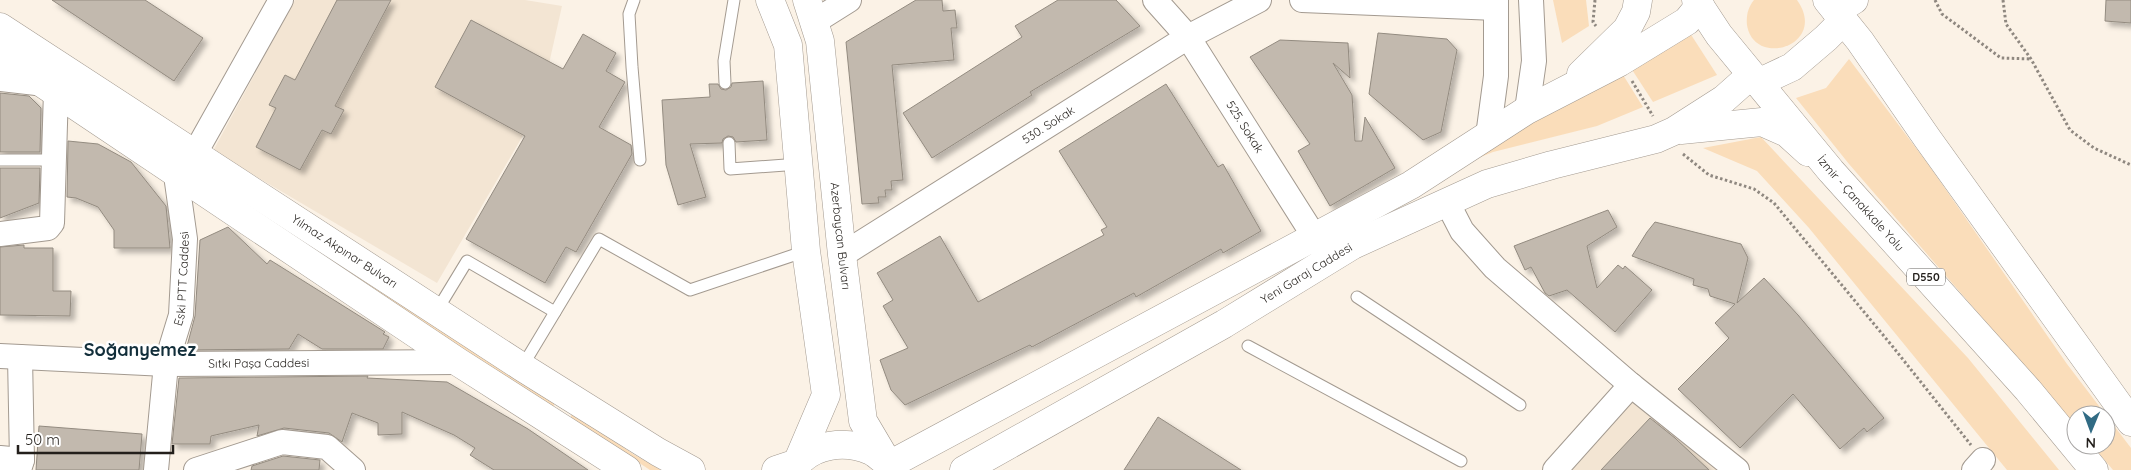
<svg xmlns="http://www.w3.org/2000/svg" width="2131" height="470" viewBox="0 0 2131 470" font-family="Quicksand,sans-serif">
<style>
.built{fill:#f3e5d3}
.green{fill:#faddba}
.building{fill:#c2b9ae;stroke:#938b80;filter:url(#shadow)}
.lines{fill:none;stroke-linecap:round;stroke-linejoin:round}
.lane-casing{stroke:#a39a90;stroke-width:13}
.street-casing{stroke:#a39a90;stroke-width:26}
.secondary-casing{stroke:#a39a90;stroke-width:29}
.primary-casing{stroke:#a39a90;stroke-width:29}
.highway-casing{stroke:#a39a90;stroke-width:29}
.path{stroke:#8f8880;stroke-width:3;stroke-dasharray:2.5 2.5;stroke-linecap:butt}
.lane{stroke:#fff;stroke-width:11}
.street{stroke:#fff;stroke-width:24}
.secondary{stroke:#fff;stroke-width:28}
.primary{stroke:#fff;stroke-width:28}
.highway{stroke:#fff;stroke-width:28}
.labels{text-anchor:middle;stroke-width:5;stroke-linejoin:round;paint-order:stroke}
.shield{fill:#fff;stroke:#65625f;stroke-width:1}
.shield-label{font-size:11px;font-weight:bold;fill:#231f1b}
.street-label{font-size:12px;fill:#231f1b;stroke:#fff}
.district-label{font-size:18px;font-weight:bold;fill:#122e3a;stroke:#fff}
</style>
<defs>
<filter id="shadow"><feDropShadow dx="4.5" dy="4.5" stdDeviation="2.5" flood-color="#0004"/></filter>
</defs>
<rect width="100%" height="100%" fill="#fbf2e6"/>
<g class="built">
<polygon points="295,0 525,0 562,6 539,108 437,283 213,151"/>
<polygon points="1634,398 1725,470 1567,470"/>
</g>
<g class="green">
<polygon points="1553,0 1586,0 1589,26 1562,43"/>
<path d="M 1754,0 L 1797,0 C 1829,45 1754,69 1747,25 C 1746,16 1748,7 1754,0 Z"/>
<polygon points="1688,30 1717,75 1653,102 1629,65"/>
<polygon points="1849,59 1928,164 2067,364 2131,448 2131,470 2113,470 2092,445 2106,445 2106,415 2076,415 2076,426 1849,164 1796,98 1826,88"/>
<polygon points="1620,70 1643,107 1597,126 1493,152 1461,165"/>
<polygon points="1761,137 1968,358 2059,470 2007,470 1809,228 1757,171 1703,148"/>
<polygon points="190,168 554,402 554,406 549,406"/>
<polygon points="575,414 633,454 661,470 650,470 571,418 571,415"/>
</g>
<g class="building">
<polygon points="52,0 145,0 203,38 174,81"/>
<polygon points="337,0 391,0 335,106 344,110 331,134 322,130 300,170 256,147 276,108 269,105 285,75 295,80"/>
<polygon points="916,0 942,0 943,11 955,10 957,28 951,28 954,60 892,65 903,180 891,181 892,190 885,190 886,197 878,197 879,203 862,204 846,42"/>
<polygon points="1058,0 1116,0 1140,26 1030,92 1032,95 932,158 903,113 1022,37 1015,26"/>
<polygon points="2106,0 2131,0 2131,23 2105,21"/>
<polygon points="471,20 563,69 583,34 616,53 606,71 625,82 599,127 631,145 632,154 576,252 566,247 545,283 466,239 525,136 435,87"/>
<polygon points="1378,33 1447,39 1457,50 1441,132 1423,140 1369,94"/>
<polygon points="1280,40 1348,43 1350,78 1333,63 1352,95 1355,141 1362,141 1365,117 1395,168 1330,206 1298,151 1310,144 1250,57"/>
<polygon points="763,81 767,140 736,142 733,137 728,136 723,139 722,143 690,144 706,197 678,205 666,165 662,100 710,97 709,84 718,84 721,89 726,90 731,87 732,83"/>
<polygon points="1166,84 1218,167 1223,164 1261,231 1223,253 1221,249 1136,297 1134,293 1032,347 1030,345 905,405 891,390 880,360 908,348 883,306 893,300 877,273 940,236 978,302 1104,235 1101,230 1107,227 1059,151"/>
<polygon points="0,93 29,96 41,108 40,152 0,152"/>
<polygon points="68,141 98,144 131,162 166,206 170,248 114,248 114,230 98,207 76,198 67,197"/>
<polygon points="0,168 40,168 39,203 0,218"/>
<polygon points="1608,210 1617,227 1587,246 1597,288 1618,265 1623,269 1625,266 1652,290 1615,332 1567,290 1549,296 1545,293 1531,267 1525,270 1514,246"/>
<polygon points="1655,222 1741,244 1748,258 1737,303 1764,278 1798,315 1884,418 1867,432 1864,428 1840,449 1793,394 1740,448 1678,389 1729,338 1715,323 1735,304 1710,296 1708,289 1693,285 1694,279 1632,256 1647,232"/>
<polygon points="228,227 267,264 270,260 385,332 383,334 389,337 383,349 322,349 298,334 289,349 186,350 195,316 200,240"/>
<polygon points="24,245 24,248 53,248 53,291 71,291 70,316 0,315 0,247"/>
<polygon points="368,376 367,378 447,382 528,429 588,470 494,470 470,455 475,448 454,435 402,412 402,434 378,435 378,423 352,413 342,442 329,433 284,428 257,436 259,425 211,436 210,444 172,444 179,378"/>
<polygon points="1158,417 1241,470 1124,470"/>
<polygon points="1650,418 1675,438 1709,470 1601,470"/>
<polygon points="39,426 142,434 139,470 36,470"/>
<polygon points="283,456 320,460 319,470 251,470 252,466"/>
</g>
<g class="lines">
<g class="lane-casing">
<g id="lane">
<polyline points="634,0 629,14 632,67 640,160"/>
<polyline points="725,83 724,61 734,0"/>
<polyline points="729,143 730,169 799,164"/>
<polyline points="0,160 54,160"/>
<polyline points="1357,297 1520,405"/>
<polyline points="436,312 467,261 555,312"/>
<polyline points="1248,346 1461,461"/>
<polyline points="522,367 599,239 690,290 806,251"/>
</g>
</g>
<g class="street-casing">
<g id="street">
<path id="s1" d="M 1155,0 L 1188,37 L 1324,252"/>
<polyline points="1302,0 1496,8"/>
<polyline points="814,22 849,0"/>
<polyline points="0,79 45,84"/>
<polyline points="1527,110 1534,61 1531,0"/>
<polyline points="1488,136 1496,76 1496,0"/>
<polyline points="194,155 281,0"/>
<polyline points="1447,202 1462,231 1495,268 1631,385 1737,470"/>
<polyline points="0,234 48,228 52,223 56,91"/>
<path id="s2" d="M 842,255 L 1188,37 L 1259,0"/>
<path id="s3" d="M 0,356 L 166,364 L 458,362"/>
<polyline points="0,458 22,460"/>
<polyline points="19,470 22,460 20,357"/>
<path id="s4" d="M 156,470 L 166,364 L 181,315 L 185,239 L 176,175"/>
<polyline points="196,470 282,442 327,447 353,470"/>
<polyline points="1555,470 1631,385"/>
<polyline points="1974,470 1983,460"/>
</g>
</g>
<g class="secondary-casing">
<polyline id="secondary" points="1836,11 1854,0"/>
</g>
<g class="primary-casing">
<g id="primary">
<polyline points="770,0 788,45 806,251 826,395 797,463 776,470"/>
<path id="s5" d="M 807,0 L 820,41 L 842,255 L 863,421 L 889,465 L 1411,185 L 1527,110 L 1620,62 L 1687,21 L 1700,5"/>
<path id="s6" d="M 0,27 L 522,367 L 658,452 L 691,470"/>
<polyline points="0,55 458,362 627,470"/>
<polyline points="1581,74 1627,29 1636,12 1638,0"/>
<polyline points="1681,130 1762,122 1787,133 1808,152"/>
<path d="M 795,467 C 812,443 846,440 871,451 C 877,454 882,459 887,463"/>
<path id="s7" d="M 964,470 L 1224,324 L 1353,245 L 1487,184 L 1552,165 L 1656,139 L 1674,131 L 1724,99 L 1751,75"/>
</g>
</g>
<g class="highway-casing">
<g id="highway">
<path id="s8" d="M 1696,0 L 1719,35 L 1831,171 L 2028,390 L 2094,470"/>
<polyline points="1827,0 1860,41 1927,138 2131,422"/>
<polyline points="1758,83 1792,67 1826,38 1843,21"/>
</g>
</g>
<g class="path">
<polyline points="1595,0 1593,22 1596,26"/>
<polyline points="1935,0 1942,14 2001,58 2031,59"/>
<polyline points="2003,0 2006,24 2031,59 2070,130 2094,148 2131,165"/>
<polyline points="1632,81 1653,116"/>
<polyline points="1683,154 1709,175 1754,189 1774,203 1893,347 1971,445"/>
</g>
<use href="#lane" class="lane"/>
<use href="#street" class="street"/>
<use href="#secondary" class="secondary"/>
<use href="#primary" class="primary"/>
<use href="#highway" class="highway"/>
</g>
<g class="labels">
<rect class="shield" x="1907" y="268.5" width="38" height="17" rx="4"/>
<g class="shield-label">
<text x="1926" y="281">D550</text>
</g>
<g class="street-label">
<text dy="4" stroke="none"><textPath href="#s2" startOffset="244">530. Sokak</textPath></text>
<text dy="4" stroke="none"><textPath href="#s1" startOffset="156">525. Sokak</textPath></text>
<text dy="4" stroke="none"><textPath href="#s8" startOffset="262">İzmir - Çanakkale Yolu</textPath></text>
<text dy="4" stroke="none"><textPath href="#s5" startOffset="239">Azerbaycan Bulvarı</textPath></text>
<text dy="4" stroke="none"><textPath href="#s6" startOffset="411">Yılmaz Akpınar Bulvarı</textPath></text>
<text dy="4" stroke="none"><textPath href="#s7" startOffset="395">Yeni Garaj Caddesi</textPath></text>
<text dy="4" stroke="none"><textPath href="#s4" startOffset="194">Eski PTT Caddesi</textPath></text>
<text dy="4" stroke="none"><textPath href="#s3" startOffset="259">Sıtkı Paşa Caddesi</textPath></text>
</g>
<g class="district-label">
<text x="140" y="356">Soğanyemez</text>
</g>
</g>
<g transform="translate(2091 430) rotate(181)"><circle r="24" fill="#ffffff" stroke="#a7a5a4"/>
<path d="M0-4L9 19L0 12L-9 19Z" fill="#316b84"/>
<text y="-8" font-size="14" font-weight="bold" text-anchor="middle" fill="#231f1b">N</text>
</g>
<path d="M18 445v8h155v-8" fill="none" stroke="#231f1b" stroke-width="2.5"/>
<text x="25" y="445" font-size="15" fill="#231f1b" stroke="#ffffff" stroke-width="4" paint-order="stroke">50 m</text>
</svg>
